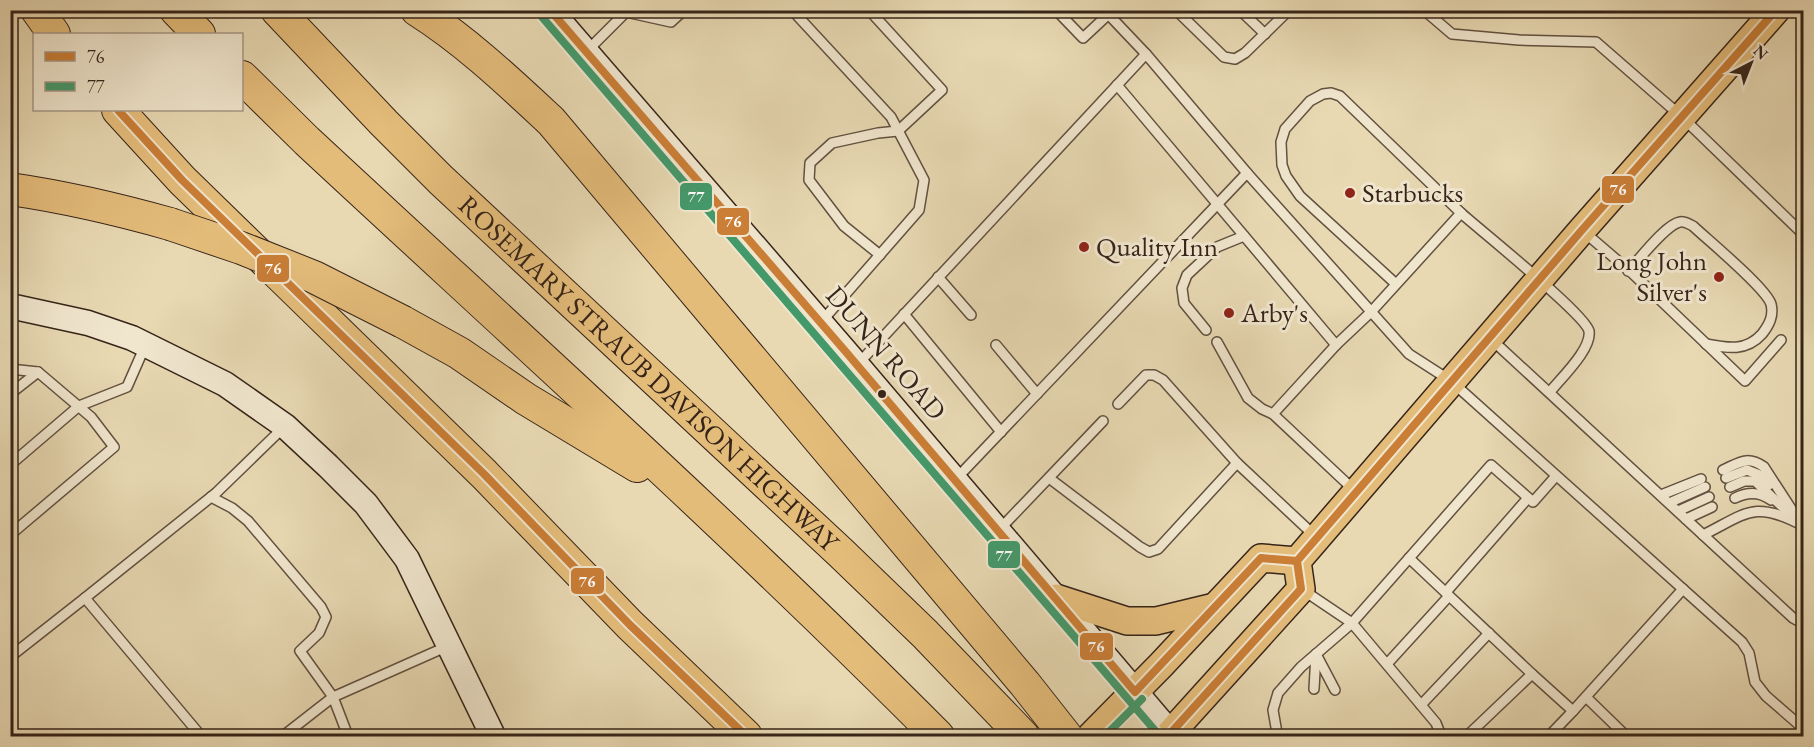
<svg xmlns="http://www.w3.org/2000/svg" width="1814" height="747" viewBox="0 0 1814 747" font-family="'EB Garamond',serif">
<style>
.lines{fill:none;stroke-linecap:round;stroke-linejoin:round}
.lane-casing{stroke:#625140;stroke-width:12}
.secondary-casing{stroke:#362419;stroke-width:27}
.primary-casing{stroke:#362419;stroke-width:30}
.highway-casing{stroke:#362419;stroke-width:34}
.lane{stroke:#f0e6ce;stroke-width:9}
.secondary{stroke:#f0e6ce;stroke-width:24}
.primary{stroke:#e4bc7a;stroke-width:27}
.highway{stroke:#e4bc7a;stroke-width:32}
.highway-bridge-casing{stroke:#362419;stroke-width:34;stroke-linecap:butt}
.highway-bridge{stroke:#e4bc7a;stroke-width:32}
.bus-1-casing{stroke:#f0e6ce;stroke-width:12}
.bus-2-casing{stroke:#f0e6ce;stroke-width:12}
.bus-1{stroke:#ca7e36;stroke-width:8}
.bus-2{stroke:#44996b;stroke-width:8}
.poi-dot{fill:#8f2418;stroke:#f0e6ce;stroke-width:2}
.bus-dot{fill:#362419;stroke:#f0e6ce;stroke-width:2}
.labels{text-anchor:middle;stroke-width:6;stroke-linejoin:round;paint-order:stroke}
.poi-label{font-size:27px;fill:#362419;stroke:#f0e6ce;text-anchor:start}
.street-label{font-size:27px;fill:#362419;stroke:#f0e6ce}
.line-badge{stroke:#f0e6ce;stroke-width:2}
.badge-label{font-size:16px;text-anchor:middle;font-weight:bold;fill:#fff}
</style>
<rect width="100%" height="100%" fill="#e8d9b3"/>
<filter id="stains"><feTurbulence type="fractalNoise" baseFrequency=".00333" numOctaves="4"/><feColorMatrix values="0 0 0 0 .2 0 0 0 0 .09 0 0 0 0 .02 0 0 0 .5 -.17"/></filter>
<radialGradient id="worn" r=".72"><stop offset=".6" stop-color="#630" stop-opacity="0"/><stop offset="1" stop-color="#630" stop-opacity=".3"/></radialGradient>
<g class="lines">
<g class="lane-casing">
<g id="lane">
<polyline points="792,10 891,117 924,180 919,210 822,321"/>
<polyline points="869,10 942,90 898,131 878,133 832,143 810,163 809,180 844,226 880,255"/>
<polyline points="1056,10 1083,38 1113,10"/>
<polyline points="1176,10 1224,57 1235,59 1245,53 1286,13 1293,10"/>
<polyline points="1240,10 1265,34"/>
<polyline points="1424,10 1452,34 1519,40 1596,42 1682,117 1804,235"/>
<polyline points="626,12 671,22 684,10"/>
<polyline points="1109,15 1146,54"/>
<polyline points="587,51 628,10"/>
<polyline points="1117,85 1336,345"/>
<path d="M 1461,213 C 1481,231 1585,314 1589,331 C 1592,349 1561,378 1550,392"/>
<polyline points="1583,231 1632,273 1745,381 1781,340"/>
<path d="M 1628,271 C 1639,260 1666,224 1680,222 C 1684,221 1689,224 1693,226 C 1709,241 1766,288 1771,304 C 1774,316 1769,325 1762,334 C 1746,352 1727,348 1706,344"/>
<polyline points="938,277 971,315"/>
<polyline points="904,314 1001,432"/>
<polyline points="1206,330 1184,303 1182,288 1187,275 1217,247 1244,236"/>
<polyline points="1491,339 1793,618 1804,624"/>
<polyline points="1217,342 1248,398 1262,409 1273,414"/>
<polyline points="996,345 1037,394"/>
<polyline points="858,364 1146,54 1247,173"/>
<polyline points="10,369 38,372 91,417 114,447 10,535"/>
<polyline points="10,394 38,372"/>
<polyline points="1237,463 1316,537"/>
<polyline points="10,465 79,406 127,387 145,346"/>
<path d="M 1723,470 C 1739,463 1747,455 1764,467 L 1801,524"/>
<polyline points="1049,478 1140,547 1149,552 1158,549 1237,463 1163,380 1154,375 1146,375 1118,404"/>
<polyline points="1726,478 1747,470 1762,476 1769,485"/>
<polyline points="955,480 1247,173 1409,354 1451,381 1742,642 1749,653 1755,682 1766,696 1804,729"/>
<polyline points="1730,487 1744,481 1755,481 1790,514"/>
<polyline points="1355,491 1273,414 1336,345 1371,312 1461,213 1340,96 1331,93 1323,94 1310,101 1285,129 1281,142 1282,165 1286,176 1300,196 1396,284"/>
<polyline points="1661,495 1701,479"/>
<polyline points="211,497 232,508 248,521 321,607 326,617 319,633 300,651 333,697 283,736"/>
<path d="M 1735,498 C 1747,492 1759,491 1771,500"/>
<polyline points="1669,503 1705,487"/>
<polyline points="1678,511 1709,497"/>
<polyline points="1686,519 1712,507"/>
<polyline points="998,531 1103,421"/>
<path d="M 1703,535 C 1747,513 1754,500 1802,525"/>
<polyline points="1409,558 1532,674"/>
<polyline points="1303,590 1352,623 1436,723 1441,736"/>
<polyline points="1446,592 1528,498"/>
<polyline points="1316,654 1335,690"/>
<polyline points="10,657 85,598"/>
<polyline points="1387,664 1449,596"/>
<polyline points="1314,689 1316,654"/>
<polyline points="1586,697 1626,736"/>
<polyline points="1421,705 1489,633"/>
<polyline points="201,736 85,598 216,493 285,426"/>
<polyline points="348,736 333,697 448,646"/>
<polyline points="1280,736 1277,733 1273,710 1278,693 1301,667 1352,623 1491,465 1533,502 1556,476"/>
<polyline points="1467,736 1532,674 1573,711 1683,589"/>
<polyline points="1549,736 1573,711"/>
</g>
</g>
<g class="secondary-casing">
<g id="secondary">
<polyline points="550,10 846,352 1173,736"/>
<polyline points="10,306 88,323 132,338 225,384 285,426 328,466 366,504 407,559 493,736"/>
</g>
</g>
<g class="primary-casing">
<g id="primary">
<polyline points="1056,598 1127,621 1156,621 1214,607"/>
<polyline points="1091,736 1161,665 1261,558 1297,561"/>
<polyline points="1168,736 1301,589 1297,561 1582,230 1776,10"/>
</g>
</g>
<g class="highway-casing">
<g id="highway">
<polyline points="37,10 54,34"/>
<polyline points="176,10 199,34"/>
<path id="s1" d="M 277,10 L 384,123 L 441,180 L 841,553 L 925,634 L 1023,736"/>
<path d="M 417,10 C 466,41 509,82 551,121 L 1025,684 L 1066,736"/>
<path d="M 242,77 L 307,141 C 519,338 734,531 938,736"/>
<polyline points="118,110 182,180 484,474 630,625 746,736"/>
<path d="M 10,189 C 65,197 117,209 170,224"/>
<polyline points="403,322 459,353 526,399 637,466"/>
</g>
</g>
<use href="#lane" class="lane"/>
<use href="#secondary" class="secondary"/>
<use href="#primary" class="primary"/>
<use href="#highway" class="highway"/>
<g class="highway-bridge-casing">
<polyline id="highway-bridge" points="170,224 241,248 314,277 403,322"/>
</g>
<use href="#highway-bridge" class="highway-bridge"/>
<g class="bus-1-casing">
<g id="bus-1">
<polyline points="550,10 846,352 1135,692 1261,558 1297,561"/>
<polyline points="118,110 182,180 484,474 630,625 746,736"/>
<polyline points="1168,736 1301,589 1297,561 1582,230 1776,10"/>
</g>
</g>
<g class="bus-2-casing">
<g id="bus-2">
<polyline points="542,17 1158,734"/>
<polyline points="1105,736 1142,699"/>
</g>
</g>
<use href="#bus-1" class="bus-1"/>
<use href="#bus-2" class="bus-2"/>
</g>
<g class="poi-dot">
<circle cx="1350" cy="193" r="6"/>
<circle cx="1084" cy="247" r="6"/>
<circle cx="1719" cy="277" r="6"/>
<circle cx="1229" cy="313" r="6"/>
</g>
<circle class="bus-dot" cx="882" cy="394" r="5"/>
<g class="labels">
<g class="poi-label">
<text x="1362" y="202">Starbucks</text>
<text x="1096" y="256">Quality Inn</text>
<text x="1707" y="270" text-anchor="end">Long John<tspan x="1707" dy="31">Silver's</tspan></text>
<text x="1241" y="322">Arby's</text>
</g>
<g class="street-label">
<text transform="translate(886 353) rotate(49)" y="9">DUNN ROAD</text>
<text dy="9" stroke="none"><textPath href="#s1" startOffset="520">ROSEMARY STRAUB DAVISON HIGHWAY</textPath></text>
</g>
</g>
<g class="line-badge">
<rect x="1601" y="175" width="34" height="29" rx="6" fill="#ca7e36"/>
<rect x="679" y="182" width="34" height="29" rx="6" fill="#44996b"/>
<rect x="716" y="207" width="34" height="29" rx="6" fill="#ca7e36"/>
<rect x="256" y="254" width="34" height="29" rx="6" fill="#ca7e36"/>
<rect x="987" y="540" width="34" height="29" rx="6" fill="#44996b"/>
<rect x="570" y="567" width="35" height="28" rx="6" fill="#ca7e36"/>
<rect x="1079" y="632" width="35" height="29" rx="6" fill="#ca7e36"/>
</g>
<g class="badge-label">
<text x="1618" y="195">76</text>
<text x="696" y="202">77</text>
<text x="733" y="227">76</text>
<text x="273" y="274">76</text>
<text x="1004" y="561">77</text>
<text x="587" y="587">76</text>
<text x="1096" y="652">76</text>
</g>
<rect width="1814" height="747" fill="none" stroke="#e8d9b3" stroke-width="36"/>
<rect x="12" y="12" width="1790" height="723" fill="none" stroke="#362419" stroke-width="3"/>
<rect x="18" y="18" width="1778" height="711" fill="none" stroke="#362419" stroke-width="1.5"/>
<rect x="33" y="33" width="210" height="78" fill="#f0e6ce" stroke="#a69886" stroke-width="1.5"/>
<rect x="45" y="52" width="30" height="9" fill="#ca7e36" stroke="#a69886" stroke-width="1.5"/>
<text x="87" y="63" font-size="18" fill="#362419">76</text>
<rect x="45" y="82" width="30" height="9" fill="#44996b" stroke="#a69886" stroke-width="1.5"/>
<text x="87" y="93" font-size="18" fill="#362419">77</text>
<g transform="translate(1751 63) rotate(42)" stroke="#f0e6ce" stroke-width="4.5" paint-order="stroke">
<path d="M0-4.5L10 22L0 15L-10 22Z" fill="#362419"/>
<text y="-9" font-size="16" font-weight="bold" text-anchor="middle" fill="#362419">N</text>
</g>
<rect width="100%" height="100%" filter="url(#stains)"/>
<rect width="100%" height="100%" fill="url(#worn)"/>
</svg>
